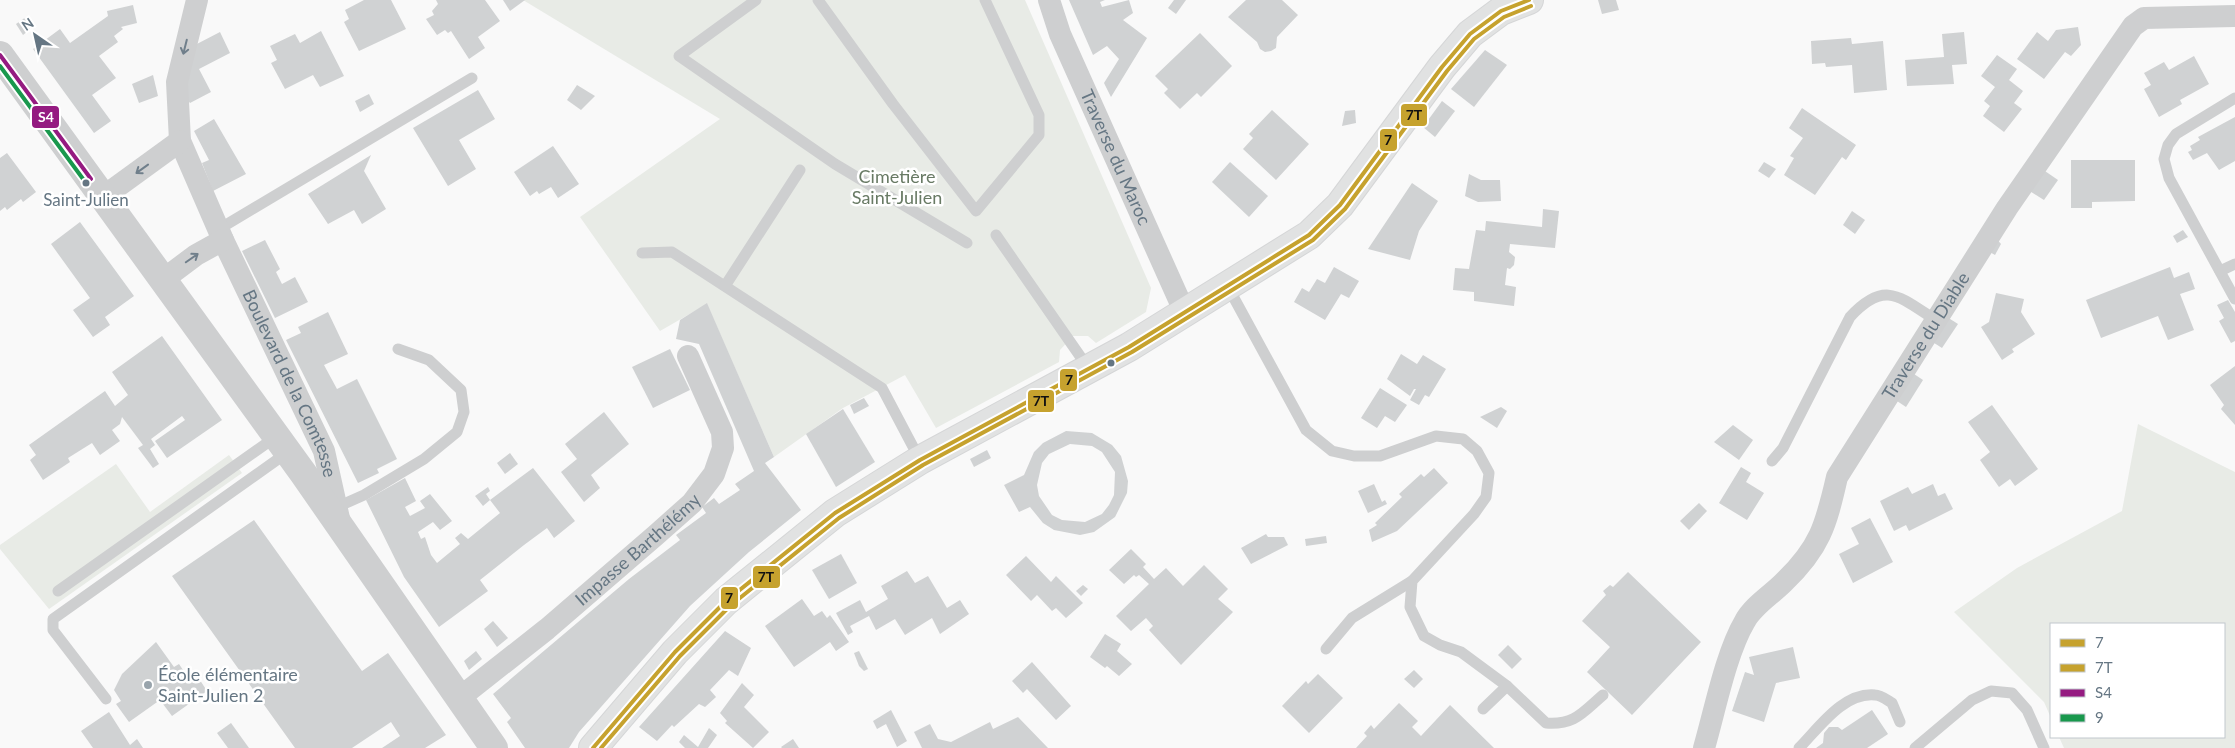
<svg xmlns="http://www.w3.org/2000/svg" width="2235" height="748" viewBox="0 0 2235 748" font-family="Lato,sans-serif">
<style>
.green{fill:#e8ebe6}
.building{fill:#d0d2d3;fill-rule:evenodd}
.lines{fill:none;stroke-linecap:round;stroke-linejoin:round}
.secondary-casing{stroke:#d5d6d7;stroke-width:30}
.service{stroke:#cecfd0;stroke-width:11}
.minor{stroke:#cecfd0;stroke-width:22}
.tertiary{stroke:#cecfd0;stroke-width:28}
.secondary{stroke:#e1e2e2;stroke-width:28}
.bus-1-casing{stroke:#fff;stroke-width:8}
.bus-2-casing{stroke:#fff;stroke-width:8}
.bus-3-casing{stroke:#fff;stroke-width:8}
.bus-4-casing{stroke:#fff;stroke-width:8}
.bus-1{stroke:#c6a22e;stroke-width:4}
.bus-2{stroke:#c6a22e;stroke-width:4}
.bus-3{stroke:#951b81;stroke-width:4}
.bus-4{stroke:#19984d;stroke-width:4}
.oneway{stroke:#707f8b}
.bus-dot{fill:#657683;stroke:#fff;stroke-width:2}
.poi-dot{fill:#99a4ac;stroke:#fff;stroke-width:2}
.labels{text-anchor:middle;stroke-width:5;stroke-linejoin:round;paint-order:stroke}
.bus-label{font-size:17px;fill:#657683;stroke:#fff}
.street-label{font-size:18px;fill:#657683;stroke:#fff}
.park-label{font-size:18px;fill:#687a64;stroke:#fff}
.poi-label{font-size:18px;fill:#657683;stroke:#fff;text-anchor:start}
.line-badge{stroke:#fff;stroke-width:2}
.badge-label{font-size:14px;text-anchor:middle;font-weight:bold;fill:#fff}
.pale-badge-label{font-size:14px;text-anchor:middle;font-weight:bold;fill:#111}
</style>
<rect width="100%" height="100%" fill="#f9f9f9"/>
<g class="green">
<polygon points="523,0 1025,0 1151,288 1146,312 1096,343 1088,336 1073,336 1060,350 1059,362 936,428 905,375 843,408 774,457 707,304 660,331 580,217 720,119"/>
<polygon points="2138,424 2235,472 2235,748 2064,748 2059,737 2224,737 2224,624 2051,624 2051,718 2044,702 1954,612 2017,568 2122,511"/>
<polygon points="229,455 242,473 49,609 0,549 0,545 116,464 150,512"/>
</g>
<g class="building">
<polygon points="364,0 391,0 406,29 359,51 344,22 349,19 345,10"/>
<polygon points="436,0 485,0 500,21 478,37 485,48 469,59 451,31 448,33 445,30 437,35 426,19 434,15 432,11 438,4"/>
<polygon points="503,0 525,0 510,11"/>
<polygon points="1069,0 1105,0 1100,2 1102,7 1129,0 1133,13 1123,20 1147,38 1111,97 1104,83 1119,59 1107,46 1093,55"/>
<polygon points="1174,0 1186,0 1176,14 1168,8"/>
<polygon points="1246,0 1282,0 1298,15 1277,37 1276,48 1271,51 1265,52 1260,49 1257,42 1228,17"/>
<polygon points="1598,0 1616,0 1619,10 1602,14"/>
<polygon points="133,5 137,23 121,27 123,29 114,36 118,42 99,56 116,78 92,95 111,121 94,133 33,49 60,29 70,43 108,16 107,11"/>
<polygon points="26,17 33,27 23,35 16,24"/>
<polygon points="2078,27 2081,45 2071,56 2065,52 2044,79 2017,59 2037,32 2048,41 2056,30"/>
<polygon points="321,31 344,76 320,87 313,75 285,89 271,63 277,60 270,46 295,34 300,43"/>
<polygon points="220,32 230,53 199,69 211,92 190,103 184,96 193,46"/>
<polygon points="1964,32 1967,64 1952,65 1954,84 1907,86 1905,60 1944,57 1942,34"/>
<polygon points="1200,33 1232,66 1201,97 1197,93 1180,109 1164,93 1168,89 1155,76"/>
<polygon points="1851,38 1852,44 1883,41 1887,90 1854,93 1852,65 1826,67 1825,63 1812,64 1811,41"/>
<polygon points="1485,50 1507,65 1474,107 1451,89"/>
<polygon points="1997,55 2017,69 2009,80 2023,91 2014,103 2022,109 2004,132 1983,116 1990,106 1984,101 1995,87 1981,76"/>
<polygon points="2194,56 2209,84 2180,100 2182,104 2159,117 2144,89 2151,85 2144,73 2164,62 2169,70"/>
<polygon points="153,75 158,96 139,103 132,84"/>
<polygon points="577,85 595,96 581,110 567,100"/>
<polygon points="478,90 495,119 459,140 476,169 448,186 413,128"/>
<polygon points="369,94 374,104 360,112 355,101"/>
<polygon points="1442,101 1455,111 1435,137 1423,127"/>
<polygon points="1802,108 1856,145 1846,160 1842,157 1815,195 1784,175 1794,158 1790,156 1803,138 1789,128"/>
<polygon points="1272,110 1309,144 1276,180 1243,149 1253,138 1249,134"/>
<polygon points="1355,110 1356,123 1342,126 1345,111"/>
<polygon points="2235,117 2235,161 2219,170 2207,153 2193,160 2188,152 2192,150 2190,146 2200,140 2198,137"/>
<polygon points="214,119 246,174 213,191 202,163 209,160 194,131"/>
<polygon points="553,146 579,184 558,198 551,187 539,194 537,191 530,196 514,172"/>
<polygon points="7,153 36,192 23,202 21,199 7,210 5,207 0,211 0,158"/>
<polygon points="371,155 364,171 386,209 362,224 354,210 328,224 308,194"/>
<polygon points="2071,160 2135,160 2135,201 2092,202 2092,208 2071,208"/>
<polygon points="1230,162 1268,196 1249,217 1212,182"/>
<polygon points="1764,162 1776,169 1769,178 1758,171"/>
<polygon points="2042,169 2058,180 2044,200 2028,190"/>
<polygon points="1469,174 1481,180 1500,180 1501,201 1478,202 1465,196"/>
<polygon points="1412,183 1438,201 1419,231 1410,260 1368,249"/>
<polygon points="1543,209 1559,211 1555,248 1510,244 1509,252 1515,257 1514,265 1510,269 1507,268 1505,285 1516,287 1514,306 1474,301 1474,292 1453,290 1455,268 1469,269 1476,230 1485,231 1486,221 1542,227"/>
<polygon points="1852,211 1865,220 1855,234 1843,225"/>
<polygon points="80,222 134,296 105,317 110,325 93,337 73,310 90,298 51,244"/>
<polygon points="2183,230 2188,237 2177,243 2173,236"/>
<polygon points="1996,238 2001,244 1995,255 1988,251"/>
<polygon points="265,240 280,269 276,272 282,284 295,277 308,302 275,318 242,251"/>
<polygon points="1334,267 1359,281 1349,298 1341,294 1325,320 1294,302 1302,288 1309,292 1317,279 1325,283"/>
<polygon points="2170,267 2174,278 2189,272 2195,289 2180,294 2194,330 2168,340 2158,316 2101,338 2086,300"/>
<polygon points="1996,293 2024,299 2021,312 2035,334 2012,349 2014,352 2002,360 1981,327 1989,322"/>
<polygon points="2228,300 2235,312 2235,341 2231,343 2219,321 2224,318 2217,305"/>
<polygon points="707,303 774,457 765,463 801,510 749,552 690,606 579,732 569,748 525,748 507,722 511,718 493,694 629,579 680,540 676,535 706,513 702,507 714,498 719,504 740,490 735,484 754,471 699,344 676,339 680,320"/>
<polygon points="328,312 348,354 324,365 337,389 357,379 397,459 377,469 379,473 358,483 286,340 301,333 298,327"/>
<polygon points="1947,317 1958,324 1942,348 1931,341"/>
<polygon points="162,336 222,420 167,458 155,441 185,420 182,416 151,439 155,445 150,449 159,464 153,468 138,448 143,445 122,417 120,424 112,430 120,441 100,455 92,443 68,458 70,462 43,480 30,460 36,455 29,445 105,391 115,406 128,395 112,372"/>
<polygon points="670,349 690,390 653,408 632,367"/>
<polygon points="1401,354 1417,364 1423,355 1446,369 1429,397 1425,395 1419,405 1410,400 1416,389 1414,389 1410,396 1387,379"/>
<polygon points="2235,366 2235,425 2221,409 2224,405 2210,385"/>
<polygon points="1911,372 1923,380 1906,407 1894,399"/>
<polygon points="1380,388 1407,405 1395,422 1385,416 1377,428 1361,418"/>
<polygon points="864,398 869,406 854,414 850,405"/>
<polygon points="1992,405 2038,469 2015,486 2010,479 1999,487 1980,460 1990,452 1968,422"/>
<polygon points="1501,407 1507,411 1497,428 1480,417"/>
<polygon points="843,409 875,462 836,487 806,434"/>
<polygon points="604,412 629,444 591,475 600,488 584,502 561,472 577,459 565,444"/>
<polygon points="1733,425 1753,440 1739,460 1714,442"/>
<path d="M 1066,431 L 1092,433 L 1112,445 L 1121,456 L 1128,481 L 1127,493 L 1115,517 L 1094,532 L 1080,535 L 1054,530 L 1043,523 L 1030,507 L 1019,512 L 1004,485 L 1024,475 L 1034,452 L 1043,443 ZM 1070,444 L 1092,446 L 1102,452 L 1115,472 L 1114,495 L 1109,505 L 1102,514 L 1085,522 L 1062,520 L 1052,515 L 1039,496 L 1037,485 L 1042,463 L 1049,454 Z"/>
<polygon points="987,450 991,458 974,467 970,459"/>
<polygon points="510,453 518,464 505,474 497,463"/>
<polygon points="1741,467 1751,473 1746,482 1764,493 1747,520 1719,503"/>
<polygon points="533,468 575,521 554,538 547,528 524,545 480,580 488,591 439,627 404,577 366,500 405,478 416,501 405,507 410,516 425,508 420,501 430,494 452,521 440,530 433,522 418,532 421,539 425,537 431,555 437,563 460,544 455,538 461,533 468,539 500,513 490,500"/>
<polygon points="1434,468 1448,483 1397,531 1372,542 1369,530 1377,525 1375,523 1402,497 1399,494 1421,474 1424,477"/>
<polygon points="1374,484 1382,502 1385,500 1387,504 1368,513 1358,491"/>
<polygon points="1933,484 1938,496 1945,493 1953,509 1909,531 1906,525 1894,531 1880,501 1908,487 1912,494"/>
<polygon points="488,487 490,491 486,494 490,500 483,506 475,496"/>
<polygon points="1699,503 1707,511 1689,530 1680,521"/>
<polygon points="1870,518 1893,562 1853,583 1839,554 1859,544 1851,528"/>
<polygon points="254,520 362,671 388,653 446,735 425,748 382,748 400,736 391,722 352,748 295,748 172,576"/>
<polygon points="1266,534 1268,537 1284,537 1288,545 1251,564 1241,548"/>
<polygon points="1326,536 1327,543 1306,546 1305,539"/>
<polygon points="1131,549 1146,564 1143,567 1154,579 1166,568 1183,586 1204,565 1228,589 1218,599 1233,612 1181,665 1149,630 1153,626 1146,618 1131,631 1116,616 1149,584 1139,575 1136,577 1134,575 1124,584 1109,570"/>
<polygon points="841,554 857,583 829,599 812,570"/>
<polygon points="1026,556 1051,582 1056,576 1083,603 1066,618 1056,608 1052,611 1037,595 1031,601 1006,575"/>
<polygon points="907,571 915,583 928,576 947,608 960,600 969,614 940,634 932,618 905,635 895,619 876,630 869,616 850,626 853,632 848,635 836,613 860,600 866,612 888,599 881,586"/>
<polygon points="1628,572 1701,642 1632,715 1587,672 1610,647 1582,621 1606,595 1603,591 1610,585 1613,587"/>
<polygon points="1083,585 1088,589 1081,596 1076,591"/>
<polygon points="802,599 814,616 822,611 827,618 830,615 849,642 836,651 830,642 794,667 765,626"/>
<polygon points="493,621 508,638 497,647 484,629"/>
<polygon points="725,631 751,648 738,676 729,670 710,690 716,697 705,707 699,704 674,727 672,725 657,741 639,727"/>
<polygon points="1105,634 1121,644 1117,651 1132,664 1119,676 1107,666 1105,668 1090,657"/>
<polygon points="156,642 174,667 179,664 189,679 196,674 207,691 172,716 160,700 129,722 116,704 121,701 114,690 122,674"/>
<polygon points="1508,645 1522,659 1512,669 1498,655"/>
<polygon points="1793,647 1800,678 1776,683 1764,722 1732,711 1745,672 1754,675 1749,657"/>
<polygon points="476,651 482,659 469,670 464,661"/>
<polygon points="859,651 868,669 864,671 859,666 854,653"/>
<polygon points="1032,662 1071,706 1056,720 1027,689 1023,693 1012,681"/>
<polygon points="1414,670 1423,679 1414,688 1404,679"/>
<polygon points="1318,674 1343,698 1309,733 1282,706 1306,681 1308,684"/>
<polygon points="742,683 754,695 744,707 769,732 753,748 725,723 727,721 720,713"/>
<polygon points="1399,703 1418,721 1412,727 1421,736 1450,705 1494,748 1356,748 1367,736 1364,733 1371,725 1374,729"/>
<polygon points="891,710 907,741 897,747 886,724 877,729 873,721"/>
<polygon points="1872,710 1888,734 1867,748 1816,748 1823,743 1824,733 1829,727 1838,727 1842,730"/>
<polygon points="109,712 130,745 137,739 143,748 93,748 81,731"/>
<polygon points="1018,717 1048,748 922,748 914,732 930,724 938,739 951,742 990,722 993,729"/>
<polygon points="231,723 249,748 228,748 217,733"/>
<polygon points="709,728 717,735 708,748 685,748 679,742 684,735 698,747"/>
<polygon points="793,739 799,748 782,748 781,747"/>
</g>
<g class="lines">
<g class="secondary-casing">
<polyline id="secondary" points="593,748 675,652 726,601 835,513 920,460 1129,347 1309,235 1340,205 1442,67 1470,34 1501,11 1529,0"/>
</g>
<g class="service">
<polyline points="756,0 679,56 835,164 967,243"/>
<polyline points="818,0 893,104 976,211 1039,135 1039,115 985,0"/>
<polyline points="2235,98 2176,134 2168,145 2164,159 2169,178 2235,299"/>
<polyline points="219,229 472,78"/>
<polyline points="996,235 1089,369"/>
<polyline points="642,253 672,252 882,388 920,460"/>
<polyline points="2220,271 2235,264"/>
<polyline points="725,286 800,170"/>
<path d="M 1228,287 L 1306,430 L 1332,451 L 1354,456 L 1380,456 L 1436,436 L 1463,439 L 1477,451 L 1489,473 L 1486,497 L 1474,514 L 1412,581 L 1410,607 L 1424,636 L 1440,645 L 1461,652 L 1507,686 L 1546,723 C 1575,725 1582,713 1603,695"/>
<path d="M 1772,461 L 1783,448 L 1850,317 C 1885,279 1900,297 1937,321"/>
<polyline points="337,507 364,495 424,459 457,432 464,412 461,390 429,360 398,349"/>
<polyline points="58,591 277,436"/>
<polyline points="1326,649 1352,618 1412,581"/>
<polyline points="106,699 53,630 53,619 288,452"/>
<polyline points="1483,709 1507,686"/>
<path d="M 1799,748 C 1819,728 1843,692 1875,695 C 1881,695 1887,700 1892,703 L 1900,722"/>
<polyline points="1915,748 1972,700 1991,691 2012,693 2027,710 2044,748"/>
</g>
<g class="minor">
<path id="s1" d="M 197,0 L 177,82 L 180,141 L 223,240 L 324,451 L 340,523"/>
<path id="s2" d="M 1049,0 L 1060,34 L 1185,313"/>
<polyline points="103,197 180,141"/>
<polyline points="164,279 196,255 223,240"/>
<path id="s3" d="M 458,699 L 547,629 L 656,535 L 692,503 L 714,474 L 723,448 L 722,432 L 688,356"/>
<path id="s4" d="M 1704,748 C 1715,710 1726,653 1745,621 C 1753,606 1771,595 1783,583 C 1820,548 1826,525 1837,477 L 2007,208 L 2133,26 L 2144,18 L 2235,16"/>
</g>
<polyline class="tertiary" points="0,55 303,473 494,748"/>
<use href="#secondary" class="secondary"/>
<g class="bus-1-casing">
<polyline id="bus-1" points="593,748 675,652 726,601 835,513 920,460 1129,347 1309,235 1340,205 1442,67 1470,34 1501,11 1529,0"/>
</g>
<g class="bus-2-casing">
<polyline id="bus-2" points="601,748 680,656 730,606 839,518 923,465 1132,352 1313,240 1345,209 1447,71 1474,39 1504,17 1531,6"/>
</g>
<g class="bus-3-casing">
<polyline id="bus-3" points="0,55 91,179"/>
</g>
<g class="bus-4-casing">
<polyline id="bus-4" points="0,66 86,183"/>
</g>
<use href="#bus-1" class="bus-1"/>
<use href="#bus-2" class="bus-2"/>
<use href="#bus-3" class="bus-3"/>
<use href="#bus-4" class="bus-4"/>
</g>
<defs><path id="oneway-shaft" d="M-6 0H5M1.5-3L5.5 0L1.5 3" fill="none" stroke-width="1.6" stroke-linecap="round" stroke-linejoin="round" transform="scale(1.25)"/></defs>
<g class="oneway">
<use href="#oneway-shaft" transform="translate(185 47) rotate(104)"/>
<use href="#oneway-shaft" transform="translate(142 169) rotate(144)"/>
<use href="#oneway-shaft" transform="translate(192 258) rotate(-35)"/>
</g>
<g class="bus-dot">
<circle cx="86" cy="183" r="4.5"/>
<circle cx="1111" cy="363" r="4.5"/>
</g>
<circle class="poi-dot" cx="148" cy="685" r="5"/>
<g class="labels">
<g class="bus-label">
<text x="86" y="206">Saint-Julien</text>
</g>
<g class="street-label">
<text dy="6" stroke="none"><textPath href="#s2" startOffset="171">Traverse du Maroc</textPath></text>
<text dy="6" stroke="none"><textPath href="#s4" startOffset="476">Traverse du Diable</textPath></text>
<text dy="6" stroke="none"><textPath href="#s1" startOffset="410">Boulevard de la Comtesse</textPath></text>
<text dy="6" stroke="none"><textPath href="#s3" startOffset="234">Impasse Barthélémy</textPath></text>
</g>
<g class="park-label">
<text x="897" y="183">Cimetière<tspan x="897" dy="21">Saint-Julien</tspan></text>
</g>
<g class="poi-label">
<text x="158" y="681">École élémentaire<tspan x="158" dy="21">Saint-Julien 2</tspan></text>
</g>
</g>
<g class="line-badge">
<rect x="1400" y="103" width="28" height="24" rx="5" fill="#c6a22e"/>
<rect x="31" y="105" width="29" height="24" rx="5" fill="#951b81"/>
<rect x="1379" y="128" width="19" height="24" rx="5" fill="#c6a22e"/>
<rect x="1059" y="368" width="19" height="24" rx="5" fill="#c6a22e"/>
<rect x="1027" y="389" width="28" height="24" rx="5" fill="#c6a22e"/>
<rect x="752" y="565" width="29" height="24" rx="5" fill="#c6a22e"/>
<rect x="720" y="586" width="19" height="24" rx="5" fill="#c6a22e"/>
</g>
<g class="badge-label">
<text x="46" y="122">S4</text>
</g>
<g class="pale-badge-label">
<text x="1414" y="120">7T</text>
<text x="1388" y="145">7</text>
<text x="1069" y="385">7</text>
<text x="1041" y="406">7T</text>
<text x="766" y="582">7T</text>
<text x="729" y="603">7</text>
</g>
<rect x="2050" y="623" width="175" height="115" fill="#ffffff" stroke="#c1c8cd"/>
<rect x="2060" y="639" width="25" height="8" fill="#c6a22e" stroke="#c1c8cd"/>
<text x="2095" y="648" font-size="15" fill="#657683">7</text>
<rect x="2060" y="664" width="25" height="8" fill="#c6a22e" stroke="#c1c8cd"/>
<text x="2095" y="673" font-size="15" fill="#657683">7T</text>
<rect x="2060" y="689" width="25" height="8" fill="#951b81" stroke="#c1c8cd"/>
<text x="2095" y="698" font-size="15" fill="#657683">S4</text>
<rect x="2060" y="714" width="25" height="8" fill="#19984d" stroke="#c1c8cd"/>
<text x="2095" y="723" font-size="15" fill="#657683">9</text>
<g transform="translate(35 35) rotate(326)" stroke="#ffffff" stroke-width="4" paint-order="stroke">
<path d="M0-4L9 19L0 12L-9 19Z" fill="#657683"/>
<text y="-8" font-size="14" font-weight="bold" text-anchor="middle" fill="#657683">N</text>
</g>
</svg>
